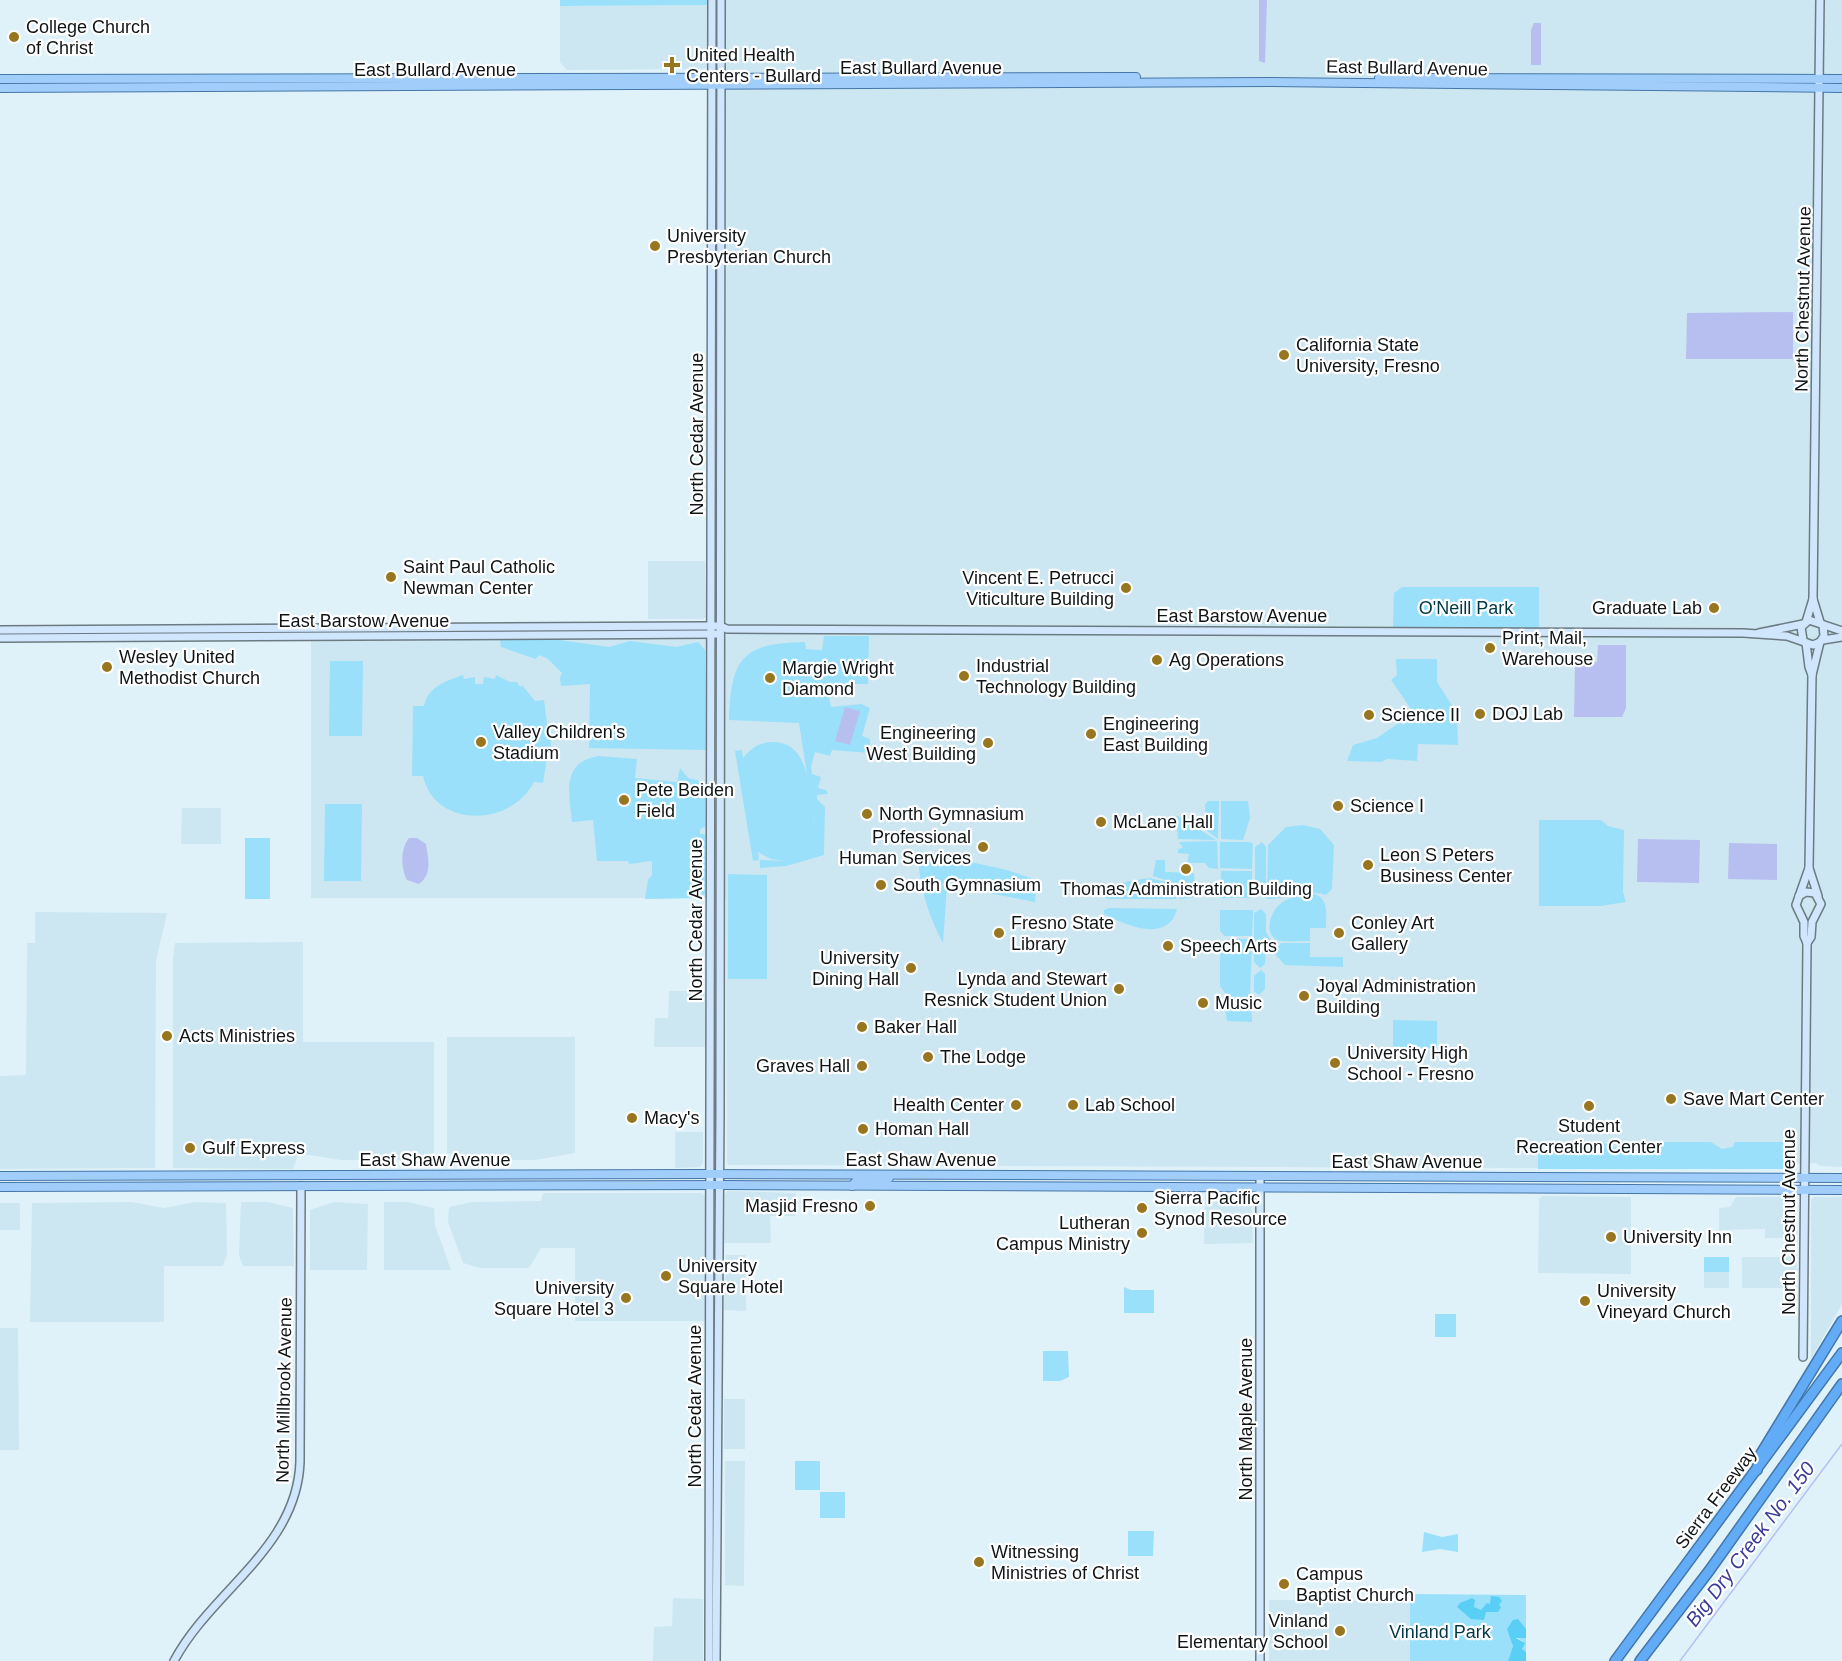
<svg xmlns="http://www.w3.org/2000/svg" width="1842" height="1661" viewBox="0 0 1842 1661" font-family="Arial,sans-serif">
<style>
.built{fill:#cce7f1}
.green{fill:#9ae0fa}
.forest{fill:#59cff5}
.water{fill:#b7bff1}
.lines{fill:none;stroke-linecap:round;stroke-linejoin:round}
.stream{stroke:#b7bff1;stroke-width:1.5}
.secondary-casing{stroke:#6b7b81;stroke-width:10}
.primary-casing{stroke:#4577a9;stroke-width:10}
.highway-casing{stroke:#4577a9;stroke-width:12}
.secondary{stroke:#d0e6fd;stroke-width:7}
.primary{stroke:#a1cdfa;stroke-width:8}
.highway{stroke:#62acf7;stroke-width:9}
.poi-dot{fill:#97761f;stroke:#fff;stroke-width:2}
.labels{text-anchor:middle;stroke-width:4.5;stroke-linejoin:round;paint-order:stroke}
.poi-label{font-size:18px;fill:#0f1517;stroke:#fff;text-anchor:start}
.street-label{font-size:18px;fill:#0f1517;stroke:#fff}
.park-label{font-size:18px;fill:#003848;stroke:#fff}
.water-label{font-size:20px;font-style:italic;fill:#3b3c99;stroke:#fff}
</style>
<rect width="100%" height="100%" fill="#e0f2f9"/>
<g class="built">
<polygon points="726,0 1842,0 1842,1167 1820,1166 1816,1163 1791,1164 1790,1169 729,1165 727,1163 726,898 311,898 311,641 726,638"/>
<polygon points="708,5 707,67 704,69 567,70 560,62 560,6"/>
<polygon points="648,561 705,561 706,617 703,619 648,619"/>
<polygon points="182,808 221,808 221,844 181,844"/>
<polygon points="35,912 167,913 156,961 155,1168 0,1169 0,1076 26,1075 27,943 35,943"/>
<polygon points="303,942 303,1042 434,1042 434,1153 401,1160 341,1160 302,1154 297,1157 293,1169 173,1168 173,958 175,943"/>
<polygon points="669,991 705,991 705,1047 654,1047 655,1018 668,1018"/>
<polygon points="447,1037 575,1037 575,1153 536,1160 488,1160 447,1153"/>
<polygon points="675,1132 703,1132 703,1163 700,1167 675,1168"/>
<polygon points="727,1191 796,1193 796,1216 770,1216 771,1243 724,1243 725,1195"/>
<polygon points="543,1193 701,1193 705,1196 705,1321 575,1321 575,1248 541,1248 529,1268 480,1268 463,1263 448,1222 449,1207 472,1202 541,1201"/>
<polygon points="1205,1194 1251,1195 1253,1243 1204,1244"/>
<polygon points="1542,1196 1631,1197 1631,1274 1538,1273 1539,1199"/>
<polygon points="1736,1197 1795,1197 1797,1238 1765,1238 1765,1229 1719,1230 1719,1208 1730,1207"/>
<polygon points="1814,1197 1842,1197 1842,1304 1811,1359 1811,1200"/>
<polygon points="132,1202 164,1208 195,1202 226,1203 227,1254 223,1266 164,1266 164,1322 30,1322 32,1203"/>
<polygon points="241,1202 268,1202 293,1208 294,1266 243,1266 239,1255"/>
<polygon points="334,1202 368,1204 367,1270 310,1270 310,1210"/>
<polygon points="384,1202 408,1202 434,1208 435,1225 451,1270 384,1270"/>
<rect x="0" y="1203" width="20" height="27"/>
<polygon points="1781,1252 1797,1252 1797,1288 1742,1288 1742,1257 1781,1257"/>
<polygon points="726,1255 746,1255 746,1311 724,1310"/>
<rect x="1704" y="1272" width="25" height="16"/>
<polygon points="0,1328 18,1328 19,1450 0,1450"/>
<rect x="724" y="1399" width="21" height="50"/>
<polygon points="725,1461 745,1461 744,1586 725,1585"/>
<polygon points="673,1598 703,1599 703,1661 653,1661 654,1627 672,1626"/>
<polygon points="1269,1600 1410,1601 1410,1661 1269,1661"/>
</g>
<g class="green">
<polygon points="560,0 708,0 708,5 560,6"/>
<polygon points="1402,587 1539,587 1539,629 1393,628 1394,593"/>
<path d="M 824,636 L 869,636 L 868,684 L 845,684 L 844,693 L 829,697 L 831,707 L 861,704 L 870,708 L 862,736 L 870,739 L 870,753 L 832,750 L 830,756 L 815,752 L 811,767 L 812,774 L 821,777 L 818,788 L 826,790 L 828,794 L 817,795 L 817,799 L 825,807 L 824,855 L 786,866 L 760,868 L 760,860 L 785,861 L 771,859 L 758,852 L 759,860 L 753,861 L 735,751 L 742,750 L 743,758 C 751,748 761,741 775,742 C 813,744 809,800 815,827 L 799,723 L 729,720 C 731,659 741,643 805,642 L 806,649 L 822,650 Z"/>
<polygon points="500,639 553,639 609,647 630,641 676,647 698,642 705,650 706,750 589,748 590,684 561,686 560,677 562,673 548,659 539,655 536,659 501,647"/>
<polygon points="1396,659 1437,659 1437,682 1457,713 1458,745 1418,744 1417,761 1387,759 1381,762 1347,761 1353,745 1377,738 1400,722 1403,725 1408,721 1411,709 1391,680 1397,675"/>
<polygon points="330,661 363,661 362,736 329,736"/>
<path d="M 463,675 L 464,679 L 475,677 L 475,684 L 483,684 L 484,677 L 495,679 L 496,675 L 510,682 L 517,682 L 520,687 L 522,685 L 535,701 L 544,700 L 548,731 L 551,732 L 551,751 L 548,752 L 543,783 L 534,782 C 511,827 435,829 423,776 L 412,776 L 413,706 L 424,706 C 429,686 444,682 463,675 Z"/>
<path d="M 598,756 L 637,759 L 635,778 L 677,782 L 680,768 L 688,778 L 705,782 L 705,827 L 700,829 L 700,834 L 705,834 L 705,894 L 702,898 L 645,899 L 648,880 L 652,875 L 652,861 L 629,864 L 628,861 L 597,861 L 593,820 L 572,822 C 569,792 561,763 598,756 Z"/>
<polygon points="1208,801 1219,801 1218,839 1199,825 1206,824 1205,805"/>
<polygon points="1221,801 1248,801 1250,818 1243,840 1221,839"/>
<polygon points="325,804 362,804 361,881 324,881"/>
<polygon points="1176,816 1178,816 1216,840 1178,839"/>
<polygon points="1539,820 1601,820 1608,826 1624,830 1623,892 1626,902 1600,906 1539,906"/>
<path d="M 1303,825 L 1320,829 L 1334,845 L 1332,889 L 1326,895 C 1305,888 1288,899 1267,899 L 1268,845 L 1286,827 Z"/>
<rect x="245" y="838" width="25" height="61"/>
<polygon points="1217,841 1218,869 1209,868 1205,863 1187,863 1189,854 1178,853 1178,849 1183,848 1179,842"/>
<polygon points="1220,842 1250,842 1253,844 1252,869 1220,868"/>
<polygon points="1262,842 1266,847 1266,884 1260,888 1255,883 1255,847"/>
<path d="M 921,851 L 1007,870 L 1036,880 L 1035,902 L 947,885 L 943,943 C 928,915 919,886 918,854 Z"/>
<polygon points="1156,860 1165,860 1165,872 1194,873 1196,897 1180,899 1169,881 1153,876"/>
<polygon points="1221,871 1252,871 1252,898 1220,898"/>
<polygon points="728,874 767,875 767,979 728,979"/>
<path d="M 1150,878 L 1165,882 L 1177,899 L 1109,899 L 1103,897 C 1109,882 1136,880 1150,878 Z"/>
<path d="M 1315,894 C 1329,900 1326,914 1326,928 L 1310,928 L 1310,941 C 1301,941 1290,942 1281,941 C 1263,937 1269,914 1279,905 C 1289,896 1302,894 1315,894 Z"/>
<path d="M 1109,908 L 1177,909 C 1168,944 1125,925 1104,914 L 1104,910 Z"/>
<polygon points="1261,909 1266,914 1266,932 1272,942 1266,951 1265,964 1260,968 1254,962 1254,913"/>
<polygon points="1220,910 1253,910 1252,936 1225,936 1220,931"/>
<polygon points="1228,939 1252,939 1250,998 1229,998 1220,986 1220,943"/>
<polygon points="1281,943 1310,943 1310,957 1343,957 1343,967 1285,965 1273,952"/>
<polygon points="1261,970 1265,974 1265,989 1259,995 1254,991 1254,976"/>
<polygon points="1229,1000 1251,1001 1252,1022 1227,1021 1225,1007"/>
<polygon points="1393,1020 1437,1021 1437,1048 1393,1048"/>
<polygon points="1538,1142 1602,1142 1617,1148 1625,1142 1711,1142 1722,1149 1733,1147 1735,1142 1796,1142 1795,1164 1790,1164 1790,1169 1538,1169"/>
<rect x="1704" y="1257" width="25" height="15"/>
<polygon points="1124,1287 1131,1290 1154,1290 1154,1313 1124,1313"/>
<rect x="1435" y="1314" width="21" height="23"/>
<polygon points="1043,1351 1068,1351 1069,1377 1060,1381 1043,1381"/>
<rect x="795" y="1461" width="25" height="29"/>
<rect x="820" y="1492" width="25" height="26"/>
<polygon points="1128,1531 1154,1531 1153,1556 1128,1556"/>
<polygon points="1424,1532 1442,1537 1458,1534 1458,1552 1440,1549 1422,1552"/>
<polygon points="1410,1594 1526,1595 1526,1661 1522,1649 1524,1642 1516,1637 1526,1638 1511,1636 1513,1646 1508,1661 1410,1661"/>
</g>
<g class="forest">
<polygon points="1491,1596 1499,1597 1502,1601 1499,1605 1501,1607 1498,1612 1486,1612 1484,1620 1471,1619 1457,1607 1460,1603 1472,1598 1475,1600 1474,1607 1481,1610 1487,1603 1490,1604"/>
<polygon points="1518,1619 1526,1629 1526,1638 1516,1638 1525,1643 1522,1649 1526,1652 1526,1661 1508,1661 1513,1646 1507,1629 1513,1620"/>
</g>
<g class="water">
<polygon points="1259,0 1267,0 1265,63 1259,61"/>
<polygon points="1534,23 1541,23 1541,65 1531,65 1531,30"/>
<polygon points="1793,312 1793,359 1686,359 1687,313"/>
<polygon points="1598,645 1626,645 1626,708 1622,717 1574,717 1575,663 1597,662"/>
<polygon points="845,707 860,711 850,745 835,741"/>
<path d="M 409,838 L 417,838 L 426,844 C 428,858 433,874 419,884 L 407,880 C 401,868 400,849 409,838 Z"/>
<polygon points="1638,839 1700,840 1699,883 1637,882"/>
<polygon points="1729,843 1777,844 1777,880 1728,879"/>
</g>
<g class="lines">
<polyline class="stream" points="1680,1661 1842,1444"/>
<g class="secondary-casing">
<g id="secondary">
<polyline points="1806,622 1813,599"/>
<polyline points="1820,622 1813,599 1820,0"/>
<polyline points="0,630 706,626 720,626 727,629 1743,633 1787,636 1813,645 1820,642 1824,636 1823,625"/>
<polyline points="1759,633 1803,624"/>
<polyline points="0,638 717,634"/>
<polyline points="1803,640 1801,627 1809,620 1842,631"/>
<polyline points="1823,640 1842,637"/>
<polyline points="1806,643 1809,667 1812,675"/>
<polyline points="1809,868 1818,896"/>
<polyline points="1799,896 1806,892 1815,893 1821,904 1812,922 1811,937 1807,943"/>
<polyline points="1260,1177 1260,1661"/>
<polyline points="1803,1357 1807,943 1804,936 1804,922 1796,905 1809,868 1812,675 1820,642"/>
<path d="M 174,1661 C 211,1591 297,1548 300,1462 L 301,1186"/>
<polyline points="709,1661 712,0"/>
<polyline points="716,1661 720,1114 721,0"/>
</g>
</g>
<g class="primary-casing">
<g id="primary">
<polyline points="1379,78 1842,79"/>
<polyline points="0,79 1136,77"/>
<polyline points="0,88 1268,82 1842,88"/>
<polyline points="0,1176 703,1174 1842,1178"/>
<polyline points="852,1186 857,1180 889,1178"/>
<polyline points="0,1187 728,1185 1842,1190"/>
</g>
</g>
<g class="highway-casing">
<g id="highway">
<polyline points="1757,1470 1759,1457 1842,1321"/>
<polyline points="1615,1661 1842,1353"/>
<polyline points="1640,1661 1709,1571 1842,1384"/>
</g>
</g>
<use href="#secondary" class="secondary"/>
<use href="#primary" class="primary"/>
<use href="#highway" class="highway"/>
</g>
<g class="poi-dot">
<circle cx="14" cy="37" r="6"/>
<path d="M669 56h6v6h6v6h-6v6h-6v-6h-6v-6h6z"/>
<circle cx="655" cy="246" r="6"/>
<circle cx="1284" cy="355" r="6"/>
<circle cx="391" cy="577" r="6"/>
<circle cx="1126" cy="588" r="6"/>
<circle cx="1714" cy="608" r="6"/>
<circle cx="1490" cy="648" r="6"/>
<circle cx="1157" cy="660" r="6"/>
<circle cx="107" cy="667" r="6"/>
<circle cx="964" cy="676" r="6"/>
<circle cx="770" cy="678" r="6"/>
<circle cx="1480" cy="714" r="6"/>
<circle cx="1369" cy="715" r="6"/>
<circle cx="1091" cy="734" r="6"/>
<circle cx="481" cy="742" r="6"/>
<circle cx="988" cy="743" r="6"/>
<circle cx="624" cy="800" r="6"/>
<circle cx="1338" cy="806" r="6"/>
<circle cx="867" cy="814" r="6"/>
<circle cx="1101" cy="822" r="6"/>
<circle cx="983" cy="847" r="6"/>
<circle cx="1368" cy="865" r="6"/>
<circle cx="1186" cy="869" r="6"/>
<circle cx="881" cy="885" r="6"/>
<circle cx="999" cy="933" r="6"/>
<circle cx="1339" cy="933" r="6"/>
<circle cx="1168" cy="946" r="6"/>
<circle cx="911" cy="968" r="6"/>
<circle cx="1119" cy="989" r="6"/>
<circle cx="1304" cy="996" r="6"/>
<circle cx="1203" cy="1003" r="6"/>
<circle cx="862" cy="1027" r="6"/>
<circle cx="167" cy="1036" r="6"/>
<circle cx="928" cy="1057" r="6"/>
<circle cx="1335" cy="1063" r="6"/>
<circle cx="862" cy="1066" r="6"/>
<circle cx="1671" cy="1099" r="6"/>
<circle cx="1016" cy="1105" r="6"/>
<circle cx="1073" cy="1105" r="6"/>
<circle cx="1589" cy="1106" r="6"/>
<circle cx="632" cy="1118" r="6"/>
<circle cx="863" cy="1129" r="6"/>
<circle cx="190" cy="1148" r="6"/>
<circle cx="870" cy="1206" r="6"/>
<circle cx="1142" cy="1208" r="6"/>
<circle cx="1142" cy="1233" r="6"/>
<circle cx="1611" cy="1237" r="6"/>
<circle cx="666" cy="1276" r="6"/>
<circle cx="626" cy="1298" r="6"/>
<circle cx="1585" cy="1301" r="6"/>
<circle cx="979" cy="1562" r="6"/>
<circle cx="1284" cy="1584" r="6"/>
<circle cx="1340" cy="1631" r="6"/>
</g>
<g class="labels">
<g class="poi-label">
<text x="26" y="33">College Church<tspan x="26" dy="21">of Christ</tspan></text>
<text x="686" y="61">United Health<tspan x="686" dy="21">Centers - Bullard</tspan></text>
<text x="667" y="242">University<tspan x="667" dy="21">Presbyterian Church</tspan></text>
<text x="1296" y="351">California State<tspan x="1296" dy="21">University, Fresno</tspan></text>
<text x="403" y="573">Saint Paul Catholic<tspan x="403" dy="21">Newman Center</tspan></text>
<text x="1114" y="584" text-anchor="end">Vincent E. Petrucci<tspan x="1114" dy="21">Viticulture Building</tspan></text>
<text x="1702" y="614" text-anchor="end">Graduate Lab</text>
<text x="1502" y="644">Print, Mail,<tspan x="1502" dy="21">Warehouse</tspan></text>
<text x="119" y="663">Wesley United<tspan x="119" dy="21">Methodist Church</tspan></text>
<text x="1169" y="666">Ag Operations</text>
<text x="976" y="672">Industrial<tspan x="976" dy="21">Technology Building</tspan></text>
<text x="782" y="674">Margie Wright<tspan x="782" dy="21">Diamond</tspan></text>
<text x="1492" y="720">DOJ Lab</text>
<text x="1381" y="721">Science II</text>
<text x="1103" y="730">Engineering<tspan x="1103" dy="21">East Building</tspan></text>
<text x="493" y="738">Valley Children's<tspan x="493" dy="21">Stadium</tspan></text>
<text x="976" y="739" text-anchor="end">Engineering<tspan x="976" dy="21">West Building</tspan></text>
<text x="636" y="796">Pete Beiden<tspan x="636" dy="21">Field</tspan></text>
<text x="1350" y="812">Science I</text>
<text x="879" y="820">North Gymnasium</text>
<text x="1113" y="828">McLane Hall</text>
<text x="971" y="843" text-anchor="end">Professional<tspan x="971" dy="21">Human Services</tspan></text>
<text x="1380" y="861">Leon S Peters<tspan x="1380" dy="21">Business Center</tspan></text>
<text x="893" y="891">South Gymnasium</text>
<text x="1186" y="895" text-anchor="middle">Thomas Administration Building</text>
<text x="1011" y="929">Fresno State<tspan x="1011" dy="21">Library</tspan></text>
<text x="1351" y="929">Conley Art<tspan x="1351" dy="21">Gallery</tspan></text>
<text x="1180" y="952">Speech Arts</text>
<text x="899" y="964" text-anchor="end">University<tspan x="899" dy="21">Dining Hall</tspan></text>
<text x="1107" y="985" text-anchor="end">Lynda and Stewart<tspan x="1107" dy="21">Resnick Student Union</tspan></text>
<text x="1316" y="992">Joyal Administration<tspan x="1316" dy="21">Building</tspan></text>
<text x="1215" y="1009">Music</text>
<text x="874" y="1033">Baker Hall</text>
<text x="179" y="1042">Acts Ministries</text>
<text x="1347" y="1059">University High<tspan x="1347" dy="21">School - Fresno</tspan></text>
<text x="940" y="1063">The Lodge</text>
<text x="850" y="1072" text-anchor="end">Graves Hall</text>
<text x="1683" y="1105">Save Mart Center</text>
<text x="1004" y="1111" text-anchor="end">Health Center</text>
<text x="1085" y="1111">Lab School</text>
<text x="644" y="1124">Macy's</text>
<text x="1589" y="1132" text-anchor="middle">Student<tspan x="1589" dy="21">Recreation Center</tspan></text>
<text x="875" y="1135">Homan Hall</text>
<text x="202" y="1154">Gulf Express</text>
<text x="1154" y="1204">Sierra Pacific<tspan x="1154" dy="21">Synod Resource</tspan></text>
<text x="858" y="1212" text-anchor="end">Masjid Fresno</text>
<text x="1130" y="1229" text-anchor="end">Lutheran<tspan x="1130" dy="21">Campus Ministry</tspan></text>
<text x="1623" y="1243">University Inn</text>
<text x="678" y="1272">University<tspan x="678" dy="21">Square Hotel</tspan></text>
<text x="614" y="1294" text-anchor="end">University<tspan x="614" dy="21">Square Hotel 3</tspan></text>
<text x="1597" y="1297">University<tspan x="1597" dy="21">Vineyard Church</tspan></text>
<text x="991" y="1558">Witnessing<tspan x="991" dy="21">Ministries of Christ</tspan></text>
<text x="1296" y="1580">Campus<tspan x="1296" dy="21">Baptist Church</tspan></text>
<text x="1328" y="1627" text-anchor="end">Vinland<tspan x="1328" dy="21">Elementary School</tspan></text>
</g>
<g class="street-label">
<text x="921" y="74">East Bullard Avenue</text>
<text transform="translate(1407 68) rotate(1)" y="6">East Bullard Avenue</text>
<text x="435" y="76">East Bullard Avenue</text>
<text transform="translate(1803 299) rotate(-89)" y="6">North Chestnut Avenue</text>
<text transform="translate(697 434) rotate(-90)" y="6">North Cedar Avenue</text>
<text x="1242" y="622">East Barstow Avenue</text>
<text x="364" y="627">East Barstow Avenue</text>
<text transform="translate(696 920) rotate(-90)" y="6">North Cedar Avenue</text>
<text x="435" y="1166">East Shaw Avenue</text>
<text x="921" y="1166">East Shaw Avenue</text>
<text x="1407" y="1168">East Shaw Avenue</text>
<text transform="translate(1789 1222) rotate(-90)" y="6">North Chestnut Avenue</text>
<text transform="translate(284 1390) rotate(-89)" y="6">North Millbrook Avenue</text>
<text transform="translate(695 1406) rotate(-90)" y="6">North Cedar Avenue</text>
<text transform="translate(1246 1419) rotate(-90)" y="6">North Maple Avenue</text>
<text transform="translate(1716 1498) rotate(-53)" y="6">Sierra Freeway</text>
</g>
<g class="park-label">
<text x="1466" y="614">O'Neill Park</text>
<text x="1440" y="1638">Vinland Park</text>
</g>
<g class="water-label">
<text transform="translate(1750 1544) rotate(-53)" y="7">Big Dry Creek No. 150</text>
</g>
</g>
</svg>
